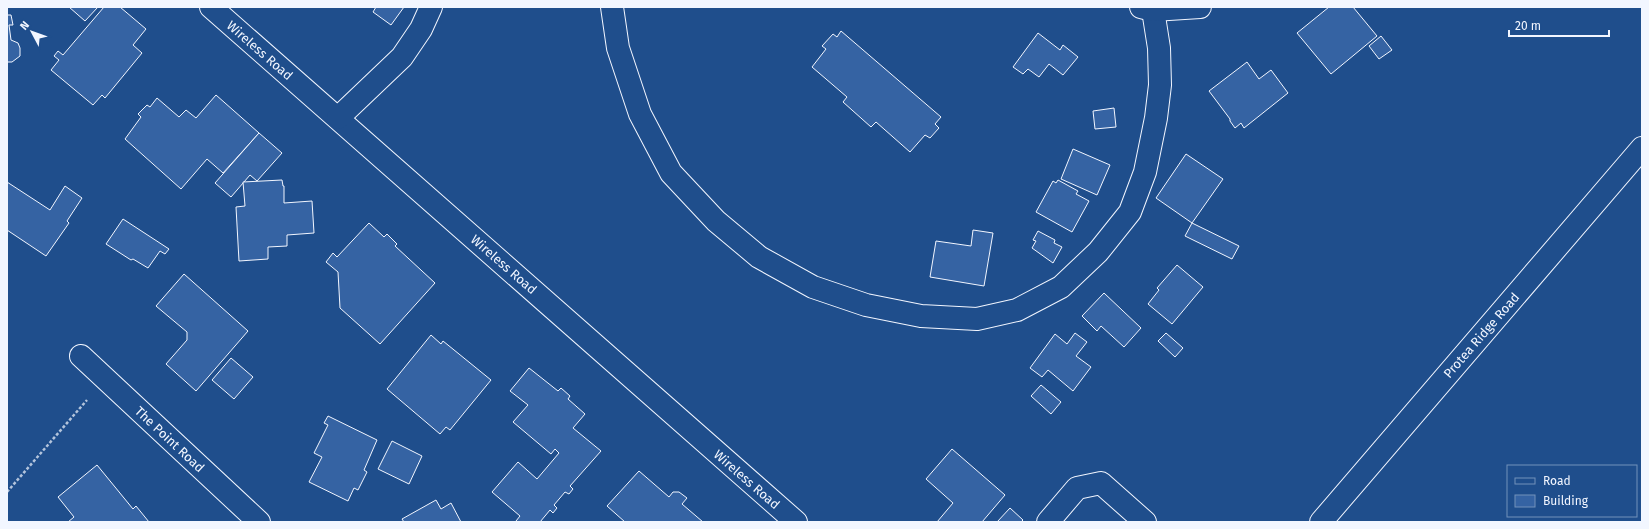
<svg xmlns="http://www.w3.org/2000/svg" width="1649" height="529" viewBox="0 0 1649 529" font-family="'Fira Sans',sans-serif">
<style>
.building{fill:#3563a3;stroke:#f2f6ff}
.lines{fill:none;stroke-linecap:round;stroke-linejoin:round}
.minor-casing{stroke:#f2f6ff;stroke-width:24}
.path{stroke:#b3c4dc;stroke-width:2.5;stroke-dasharray:3 2;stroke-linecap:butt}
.minor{stroke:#1f4e8c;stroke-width:22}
.labels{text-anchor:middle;stroke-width:3;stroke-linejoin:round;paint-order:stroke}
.street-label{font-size:13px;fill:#f2f6ff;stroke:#1f4e8c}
</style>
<rect width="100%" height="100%" fill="#1f4e8c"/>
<g class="building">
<polygon points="69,7 98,7 85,21"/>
<polygon points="104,7 120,7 146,29 133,45 142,53 105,98 102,95 93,105 51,70 59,60 54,56 58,51 63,55"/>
<polygon points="376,7 404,7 391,25 373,12"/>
<polygon points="1329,7 1353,7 1377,36 1331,74 1297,33"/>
<polygon points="7,13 7,15 11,15 13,25 9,25 11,40 18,43 20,48 20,56 12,62 7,62"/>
<polygon points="841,31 941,117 935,124 939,128 930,138 925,135 910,152 876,122 871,127 843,102 847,97 812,67 826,49 822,46 833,34 837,37"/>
<polygon points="1038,33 1060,50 1063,45 1078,57 1063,75 1049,64 1039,77 1028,69 1023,74 1013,67"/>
<polygon points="1381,36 1392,50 1379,59 1369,46"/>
<polygon points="1247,62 1259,79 1271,70 1288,93 1244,128 1241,123 1235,128 1230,121 1230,119 1209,91"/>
<polygon points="216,95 259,133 223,173 207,159 181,189 125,139 141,117 138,114 147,105 150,107 157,98 179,117 186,110 196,118"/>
<polygon points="1114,108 1116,127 1095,129 1093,111"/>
<polygon points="259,133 282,153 257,181 250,175 231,197 215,183"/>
<polygon points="1073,149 1110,165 1097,195 1061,179"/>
<polygon points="1186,154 1223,179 1192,223 1156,198"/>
<polygon points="282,180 283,186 284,186 284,203 312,201 314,233 287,235 287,246 268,247 268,259 239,261 236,207 245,206 243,182"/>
<polygon points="1058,180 1078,191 1076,194 1089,201 1072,232 1036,212 1053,181 1056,183"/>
<polygon points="7,182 50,210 65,186 82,198 67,221 69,223 46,256 7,230"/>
<polygon points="123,219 169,249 165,254 160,251 148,268 133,259 131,260 106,244"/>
<polygon points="369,223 384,237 387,234 397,244 395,246 435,283 380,344 340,308 338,272 326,262 333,253 337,257"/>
<polygon points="1192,223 1239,246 1232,259 1185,236"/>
<polygon points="973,230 993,233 984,286 930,277 936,241 971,246"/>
<polygon points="1038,231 1055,240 1054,243 1062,247 1053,263 1032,248 1036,241 1033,240"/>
<polygon points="1177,265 1203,287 1172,324 1148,304 1159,290 1157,288"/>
<polygon points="184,274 248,331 196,391 166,364 187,340 187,332 156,306"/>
<polygon points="1104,293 1141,328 1124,347 1101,326 1097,331 1082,316"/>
<polygon points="1075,333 1087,342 1076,356 1091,367 1073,391 1048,370 1042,377 1030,368 1055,334 1067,344"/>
<polygon points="1166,333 1183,348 1175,357 1158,341"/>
<polygon points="431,335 441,344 443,341 491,380 450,430 446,427 440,434 387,389"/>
<polygon points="231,358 253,377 234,399 212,380"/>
<polygon points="529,368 558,391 561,388 570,396 568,399 585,414 573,428 601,451 570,486 573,489 569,494 565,492 554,505 557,508 553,513 550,510 540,522 517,522 516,521 520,516 492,492 518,462 537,479 559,453 555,449 551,454 513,422 528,405 510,391"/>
<polygon points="1041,385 1061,402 1051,414 1031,396"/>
<polygon points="328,416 377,440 364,470 367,472 358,490 354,488 348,501 309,482 322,457 314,453 328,425 324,423"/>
<polygon points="392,441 422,456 409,484 378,469"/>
<polygon points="952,449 1005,495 982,522 937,522 953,503 926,479"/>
<polygon points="97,465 133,509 136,506 149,522 68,522 74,517 58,497"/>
<polygon points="639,471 669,497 673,492 679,492 687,498 682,504 703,522 625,522 607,506"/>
<polygon points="436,500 441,509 451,503 461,522 404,522 402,519"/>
<polygon points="1010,508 1023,520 1021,522 997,522"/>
</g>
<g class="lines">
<g class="minor-casing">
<g id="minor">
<polyline points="211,7 796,522"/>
<polyline points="612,7 618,48 640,114 671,173 716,221 759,257 813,287 866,305 921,316 977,319 1017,310 1061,287 1098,252 1130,212 1145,172 1156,118 1160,85 1159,48 1153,10"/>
<polyline points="1141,7 1153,10 1200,7"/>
<polyline points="338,118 402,57 421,29 431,7"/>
<polyline points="81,356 259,522"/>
<polyline points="1048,522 1077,488 1101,483 1145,522"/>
<polyline points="1321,522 1642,148"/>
</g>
</g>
<polyline class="path" points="7,492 87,400"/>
<use href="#minor" class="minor"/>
</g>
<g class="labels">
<g class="street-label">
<text transform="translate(260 50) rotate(41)" y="5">Wireless Road</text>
<text transform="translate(504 264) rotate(41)" y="5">Wireless Road</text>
<text transform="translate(1481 335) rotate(-49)" y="5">Protea Ridge Road</text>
<text transform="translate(170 439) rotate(43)" y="5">The Point Road</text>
<text transform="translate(747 479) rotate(41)" y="5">Wireless Road</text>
</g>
</g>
<rect width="1649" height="529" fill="none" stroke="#f2f6ff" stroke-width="16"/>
<rect x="1507" y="465" width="130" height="52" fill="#1f4e8c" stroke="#7391ba"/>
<rect x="1515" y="478" width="20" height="6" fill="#1f4e8c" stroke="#7391ba"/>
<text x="1543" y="485" font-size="12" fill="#f2f6ff">Road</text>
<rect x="1515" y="495" width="20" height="12" fill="#3563a3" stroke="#7391ba"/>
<text x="1543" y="505" font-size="12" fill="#f2f6ff">Building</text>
<g transform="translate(32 32) rotate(311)" stroke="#1f4e8c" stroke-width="3" paint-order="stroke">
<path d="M0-3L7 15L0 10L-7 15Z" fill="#f2f6ff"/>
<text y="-6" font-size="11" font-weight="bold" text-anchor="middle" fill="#f2f6ff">N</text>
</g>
<path d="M1509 30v6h100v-6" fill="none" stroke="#f2f6ff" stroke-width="2"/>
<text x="1515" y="30" font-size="12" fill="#f2f6ff" stroke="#1f4e8c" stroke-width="3" paint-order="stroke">20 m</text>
</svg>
